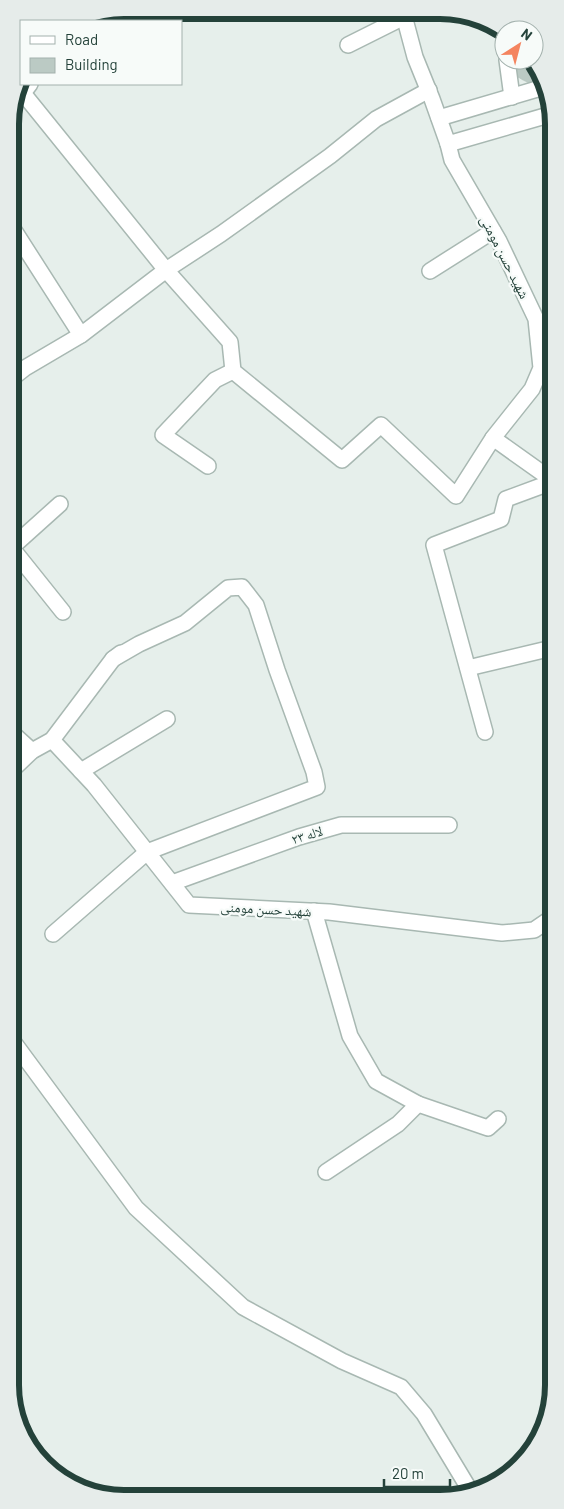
<svg xmlns="http://www.w3.org/2000/svg" width="564" height="1509" viewBox="0 0 564 1509" font-family="Barlow,'Noto Naskh Arabic',sans-serif">
<style>
.building{fill:#bbcac4;stroke:#b8c9c2;filter:url(#shadow)}
.lines{fill:none;stroke-linecap:round;stroke-linejoin:round}
.minor-casing{stroke:#a8b8b2;stroke-width:18}
.tertiary-casing{stroke:#a8b8b2;stroke-width:18}
.minor{stroke:#fff;stroke-width:15}
.tertiary{stroke:#fff;stroke-width:15}
.labels{text-anchor:middle;stroke-width:4.5;stroke-linejoin:round;paint-order:stroke}
.street-label{font-size:14px;fill:#24423a;stroke:#f7fbf9}
.rim{fill:none;stroke:#24423a;stroke-width:6}
</style>
<defs>
<filter id="shadow"><feDropShadow dx="5.5" dy="3" stdDeviation="0" flood-color="#0004"/></filter>
</defs>
<rect width="100%" height="100%" fill="#e6efeb"/>
<polygon class="building" points="514,60 529,60 539,78 528,82 516,76"/>
<g class="lines">
<g class="minor-casing">
<g id="minor">
<polyline points="348,45 404,17"/>
<polyline points="507,60 512,97"/>
<polyline points="18,87 166,270 230,342 233,371 342,460 381,425 456,496 493,438"/>
<polyline points="448,144 452,160 499,241 536,319 541,368 532,389 493,438 552,480"/>
<polyline points="10,224 81,335"/>
<polyline points="430,271 493,231"/>
<polyline points="11,379 25,368 81,335 166,270 221,234 330,156 376,119 429,90"/>
<polyline points="208,466 163,435 215,380 233,371"/>
<polyline points="11,547 63,612"/>
<polyline points="11,548 60,504"/>
<polyline points="468,668 552,648"/>
<polyline points="11,732 32,751"/>
<polyline points="485,732 434,545 501,519 506,499 552,482"/>
<polyline points="52,740 94,785 189,905 329,912 502,933 534,930 553,917"/>
<polyline points="11,771 32,751 52,740 113,659 121,653"/>
<polyline points="81,771 167,719"/>
<polyline points="172,883 299,837 341,825 449,825"/>
<polyline points="314,911 350,1036 376,1081 418,1104 398,1124 326,1172"/>
<polyline points="53,934 147,852 317,787 314,772 277,670 256,605 242,587 228,588 185,623 139,644 113,659"/>
<polyline points="12,1040 136,1208 243,1307 342,1361 401,1387 424,1414 471,1492"/>
<polyline points="418,1104 488,1128 498,1119"/>
</g>
</g>
<g class="tertiary-casing">
<g id="tertiary">
<polyline points="403,12 415,57 432,99 448,144 552,114"/>
<polyline points="85,21 88,17"/>
<polyline points="13,106 30,84"/>
<polyline points="439,118 544,87"/>
</g>
</g>
<use href="#minor" class="minor"/>
<use href="#tertiary" class="tertiary"/>
</g>
<g class="labels">
<g class="street-label">
<text transform="translate(505 257) rotate(63)" y="5">شهید حسن مومنی</text>
<text transform="translate(307 835) rotate(-17)" y="5">لاله ۲۳</text>
<text transform="translate(266 909) rotate(3)" y="5">شهید حسن مومنی</text>
</g>
</g>
<path d="M0 0H564V1509H0ZM124 19H440A105 105 0 0 1 545 124V1385A105 105 0 0 1 440 1490H124A105 105 0 0 1 19 1385V124A105 105 0 0 1 124 19Z" fill="#e6ecea" fill-rule="evenodd"/>
<path class="rim" d="M124 19H440A105 105 0 0 1 545 124V1385A105 105 0 0 1 440 1490H124A105 105 0 0 1 19 1385V124A105 105 0 0 1 124 19Z"/>
<rect x="20" y="20" width="162" height="65" fill="#f7fbf9" stroke="#a3b1ad"/>
<rect x="30" y="36" width="25" height="8" fill="#ffffff" stroke="#a3b1ad"/>
<text x="65" y="45" font-size="15" fill="#24423a">Road</text>
<rect x="30" y="58" width="25" height="15" fill="#bbcac4" stroke="#a3b1ad"/>
<text x="65" y="70" font-size="15" fill="#24423a">Building</text>
<g transform="translate(519 45) rotate(36)"><circle r="24" fill="#f7fbf9" stroke="#a3b1ad"/>
<path d="M0-4L9 19L0 12L-9 19Z" fill="#f4845f"/>
<text y="-8" font-size="14" font-weight="bold" text-anchor="middle" fill="#24423a">N</text>
</g>
<path d="M384 1479v8h66v-8" fill="none" stroke="#24423a" stroke-width="2.5"/>
<text x="392" y="1479" font-size="15" fill="#24423a" stroke="#f7fbf9" stroke-width="4" paint-order="stroke">20 m</text>
</svg>
